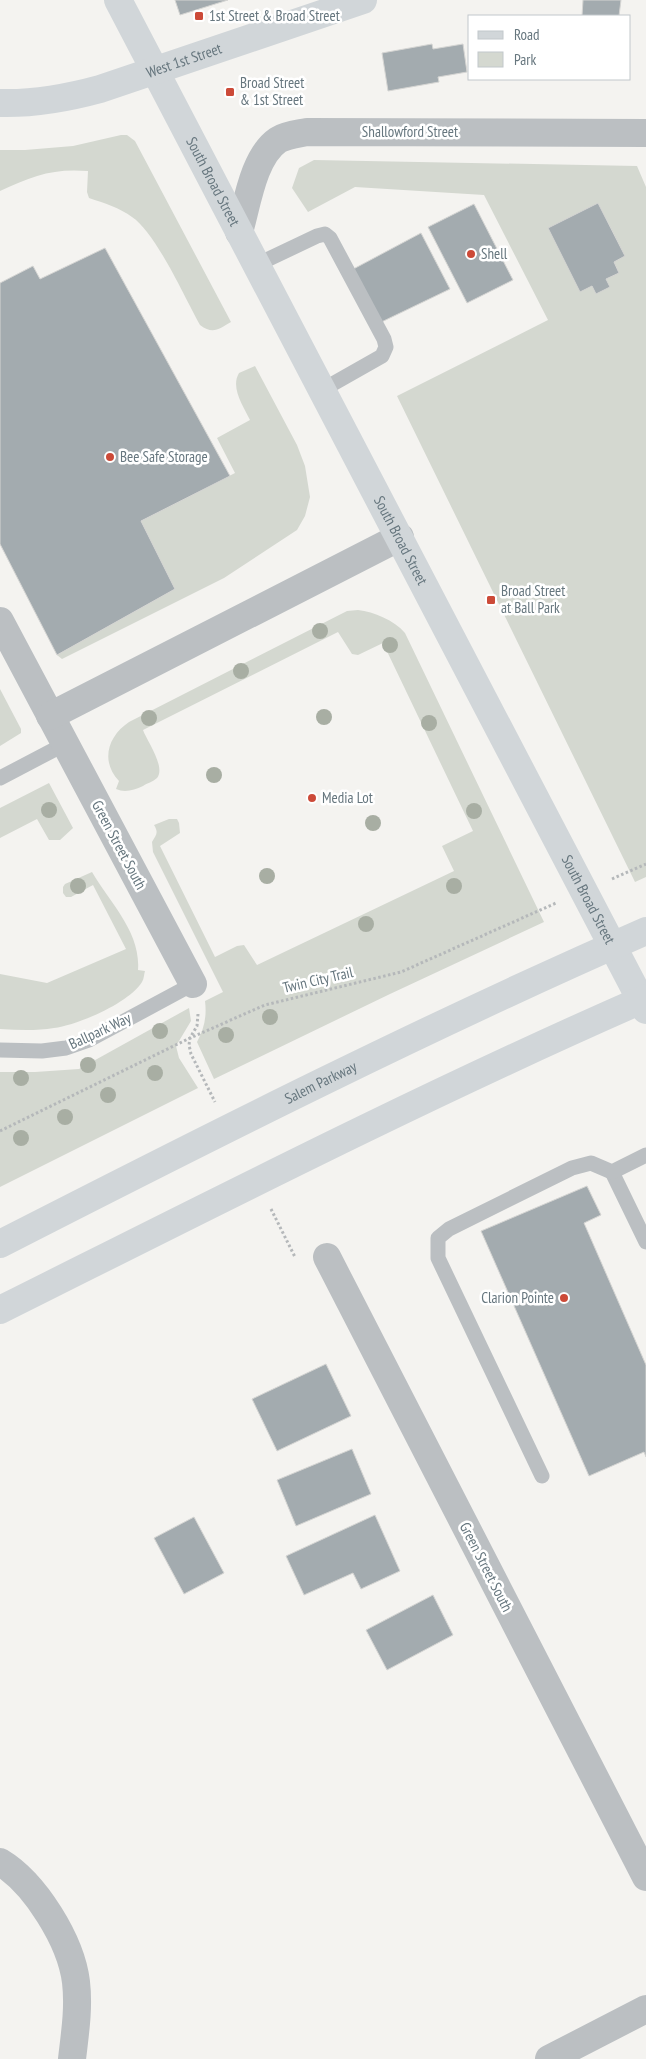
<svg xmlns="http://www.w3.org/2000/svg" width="646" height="2059" viewBox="0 0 646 2059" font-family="'PT Sans Narrow',sans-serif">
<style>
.green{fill:#d4d8d0}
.building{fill:#a3abaf;stroke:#d5d5d3}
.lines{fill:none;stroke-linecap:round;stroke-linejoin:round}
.path{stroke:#b5b8ba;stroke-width:3;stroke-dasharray:2.5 2.5;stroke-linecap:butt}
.lane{stroke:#bbbfc2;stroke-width:15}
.street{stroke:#bbbfc2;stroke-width:28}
.secondary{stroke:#d1d6d9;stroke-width:28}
.primary{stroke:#d1d6d9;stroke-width:28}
.highway{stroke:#d1d6d9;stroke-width:28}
.tree{fill:#a8aea3}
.poi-dot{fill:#cc4a38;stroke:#fff;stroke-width:2}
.labels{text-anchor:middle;stroke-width:5;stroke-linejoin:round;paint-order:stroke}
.poi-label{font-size:15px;fill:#66767e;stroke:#fff;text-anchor:start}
.street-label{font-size:15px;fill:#66767e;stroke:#fff}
</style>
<rect width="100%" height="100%" fill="#f4f3f0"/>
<g class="green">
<path d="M 121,135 L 127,135 L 135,141 L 231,322 C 219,329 213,335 200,325 C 185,298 156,233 132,217 C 120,208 104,203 89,198 L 87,192 L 88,171 C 53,168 32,176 0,191 L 0,150 L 25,150 L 73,146 Z"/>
<polygon points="314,160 637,166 646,187 646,877 635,882 397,396 548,320 484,195 355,187 308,212 292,188 299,168"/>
<path d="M 255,366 L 297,445 L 305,466 L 310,497 L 305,516 L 297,530 L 224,578 L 62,659 L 57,655 L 175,589 L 141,521 L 235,473 L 217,438 L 250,420 C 244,407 230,388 239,373 Z"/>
<path d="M 358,610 C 374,612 394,620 405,633 L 544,922 L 390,994 L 214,1079 L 197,1042 C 204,1029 207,1017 205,1001 L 223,992 L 153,852 L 152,842 C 156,835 159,833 154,825 L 169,819 L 177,819 L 179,823 L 180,833 L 160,846 L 215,957 L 237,946 L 244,945 L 257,965 L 454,871 L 442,846 L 473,831 L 383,643 L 358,655 L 352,654 L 338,632 L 143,730 C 147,741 166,767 157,778 C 153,782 147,783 143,786 C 134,790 125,793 116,789 L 119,781 C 100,761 108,736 129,722 L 347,611 Z"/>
<polygon points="0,689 21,729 21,733 0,746"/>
<polygon points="49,783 73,828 60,840 49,840 37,819 0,838 0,808"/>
<path d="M 92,872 C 110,903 141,932 138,970 L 145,971 C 144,974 144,979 142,982 C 129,1003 78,1025 54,1028 C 36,1031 18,1030 0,1029 L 0,974 L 47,983 L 126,949 L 93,885 L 71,897 L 66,897 L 63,893 L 63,887 L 65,884 Z"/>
<polygon points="189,1008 191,1021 176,1046 179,1058 198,1088 0,1187 0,1072 35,1072 79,1069"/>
</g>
<g class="building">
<polygon points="175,0 228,0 180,15"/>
<polygon points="583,0 621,0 619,16 582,16"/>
<polygon points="432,44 433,49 463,44 467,72 438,77 439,82 388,91 382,53"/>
<polygon points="598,203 625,256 614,262 619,273 606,279 610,287 596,294 592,286 580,292 548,228"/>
<polygon points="474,204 513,280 467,303 428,227"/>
<polygon points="421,233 450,289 371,327 344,274"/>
<polygon points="105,248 230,476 141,521 175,589 57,655 0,544 0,283 33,266 40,279"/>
<polygon points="587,1186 601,1215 584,1223 646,1365 646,1457 644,1452 589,1476 481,1231"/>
<polygon points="326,1364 351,1416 277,1451 252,1399"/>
<polygon points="352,1449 371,1494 296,1526 277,1480"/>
<polygon points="375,1515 400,1571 361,1589 353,1573 304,1595 286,1556"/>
<polygon points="194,1517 224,1573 184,1594 154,1538"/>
<polygon points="433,1595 453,1635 387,1670 366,1630"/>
</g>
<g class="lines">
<g class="path">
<polyline points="612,879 646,864"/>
<polyline points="198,1014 197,1026 190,1038 189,1045 191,1054 215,1102"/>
<polyline points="0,1131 190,1038 265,1005 401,972 556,903"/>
<polyline points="271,1209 295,1257"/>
</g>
<g class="lane">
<polyline points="256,265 317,236 325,234 330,238 384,339 386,347 382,356 322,390"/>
<polyline points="0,778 65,744"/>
<polyline points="0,1050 42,1051 66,1048 89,1040 193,984"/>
<polyline points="612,1172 646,1242"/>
<polyline points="542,1476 438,1258 438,1238 449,1229 572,1168 591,1163 612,1172 646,1155"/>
</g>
<g class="street">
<path d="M 239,232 C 247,205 253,157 278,140 C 286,135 297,134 307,132 L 646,133"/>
<polyline points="0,621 193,984"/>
<polyline points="50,716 400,537"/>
<polyline points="327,1257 646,1877"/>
<path d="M 0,1862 C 35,1883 71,1941 76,1982 C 79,2008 75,2033 72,2059"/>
<polyline points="549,2059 646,2009"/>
</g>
<path class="secondary" id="s1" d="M 118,0 L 646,1010"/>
<path class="primary" id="s2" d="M 0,103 C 34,104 67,98 100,89 L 363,0"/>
<g class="highway">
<path id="s3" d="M 0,1244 C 213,1135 427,1027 646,931"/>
<path d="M 0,1310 C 214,1203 427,1094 646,998"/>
</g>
</g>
<g class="tree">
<circle cx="320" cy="631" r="8"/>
<circle cx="390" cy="645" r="8"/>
<circle cx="241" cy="671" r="8"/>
<circle cx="324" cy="717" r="8"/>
<circle cx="149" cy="718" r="8"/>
<circle cx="429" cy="723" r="8"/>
<circle cx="214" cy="775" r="8"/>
<circle cx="49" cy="810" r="8"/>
<circle cx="474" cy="811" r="8"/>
<circle cx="373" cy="823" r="8"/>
<circle cx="267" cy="876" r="8"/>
<circle cx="78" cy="886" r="8"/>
<circle cx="454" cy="886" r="8"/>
<circle cx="366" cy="924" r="8"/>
<circle cx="270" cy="1017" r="8"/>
<circle cx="160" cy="1031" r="8"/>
<circle cx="226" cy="1035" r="8"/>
<circle cx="88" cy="1065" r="8"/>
<circle cx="155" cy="1073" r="8"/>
<circle cx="21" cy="1078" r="8"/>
<circle cx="108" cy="1095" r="8"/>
<circle cx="65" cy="1117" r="8"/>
<circle cx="21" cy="1138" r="8"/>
</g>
<g class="poi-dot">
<rect x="194" y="11" width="10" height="10" rx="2.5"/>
<rect x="225" y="87" width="10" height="10" rx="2.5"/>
<circle cx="471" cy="254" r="5"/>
<circle cx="110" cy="457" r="5"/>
<rect x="486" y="595" width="10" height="10" rx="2.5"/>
<circle cx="312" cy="798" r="5"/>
<circle cx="564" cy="1298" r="5"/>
</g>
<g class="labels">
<g class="poi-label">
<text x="209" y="21">1st Street &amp; Broad Street</text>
<text x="240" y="88">Broad Street<tspan x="240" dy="17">&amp; 1st Street</tspan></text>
<text x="481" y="259">Shell</text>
<text x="120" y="462">Bee Safe Storage</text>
<text x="501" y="596">Broad Street<tspan x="501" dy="17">at Ball Park</tspan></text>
<text x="322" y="803">Media Lot</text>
<text x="554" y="1303" text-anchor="end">Clarion Pointe</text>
</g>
<g class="street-label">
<text dy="5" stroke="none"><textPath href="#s2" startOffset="190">West 1st Street</textPath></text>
<text x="410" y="137">Shallowford Street</text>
<text dy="5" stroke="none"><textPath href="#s1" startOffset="205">South Broad Street</textPath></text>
<text dy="5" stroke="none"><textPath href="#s1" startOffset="610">South Broad Street</textPath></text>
<text transform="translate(119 845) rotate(62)" y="5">Green Street South</text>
<text dy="5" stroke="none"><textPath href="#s1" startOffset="1015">South Broad Street</textPath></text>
<text transform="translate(318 980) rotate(-13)" y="5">Twin City Trail</text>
<text transform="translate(100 1031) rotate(-25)" y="5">Ballpark Way</text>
<text dy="5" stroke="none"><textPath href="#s3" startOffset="359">Salem Parkway</textPath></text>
<text transform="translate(486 1567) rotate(63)" y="5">Green Street South</text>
</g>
</g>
<rect x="468" y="15" width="162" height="65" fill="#ffffff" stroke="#c2c8cb"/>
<rect x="478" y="31" width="25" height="8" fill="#d1d6d9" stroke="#c2c8cb"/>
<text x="514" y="40" font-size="15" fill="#66767e">Road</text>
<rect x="478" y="52" width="25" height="15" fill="#d4d8d0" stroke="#c2c8cb"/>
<text x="514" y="65" font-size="15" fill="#66767e">Park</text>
</svg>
